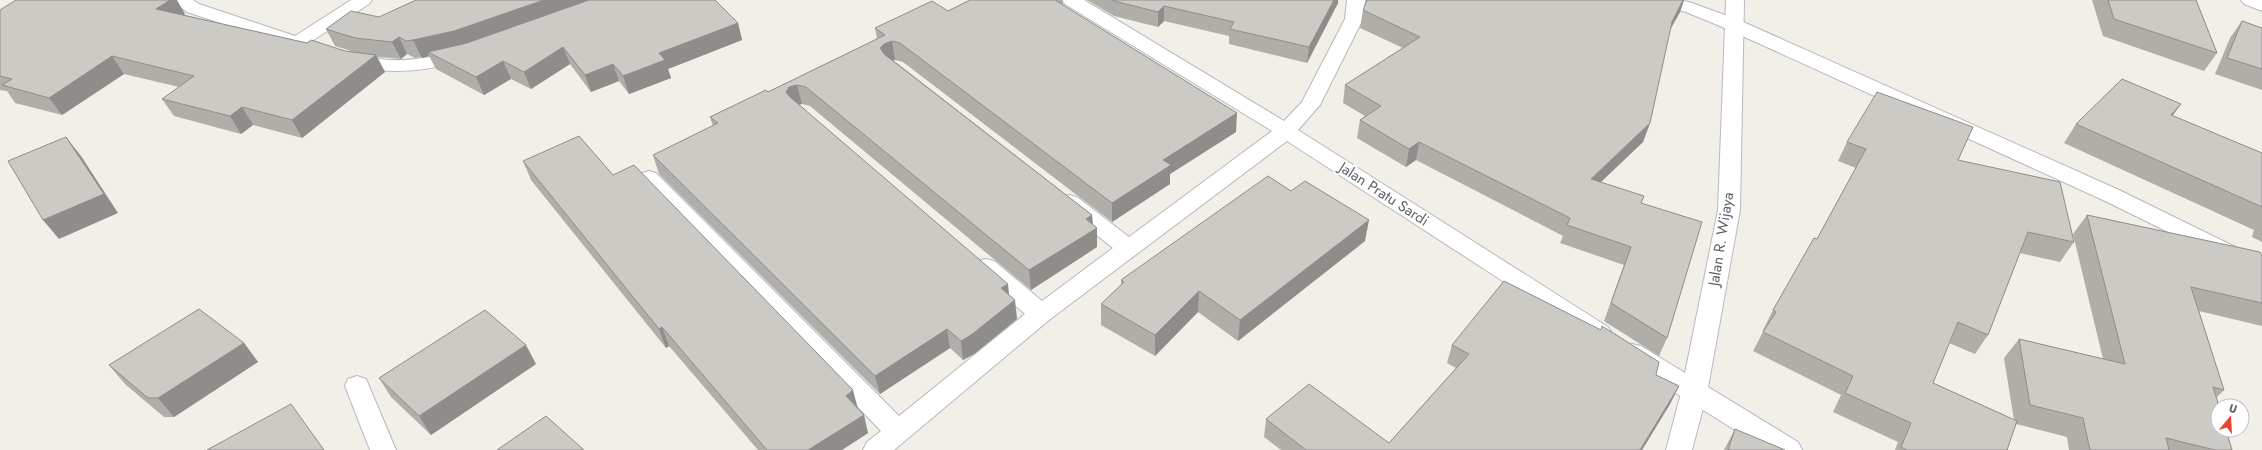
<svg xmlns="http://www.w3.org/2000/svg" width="2262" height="450" viewBox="0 0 2262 450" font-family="Jost,sans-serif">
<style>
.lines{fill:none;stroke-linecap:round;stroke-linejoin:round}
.street-casing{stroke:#b5b8bc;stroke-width:2}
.secondary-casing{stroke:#b6babf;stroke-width:2}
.street{fill:#fff;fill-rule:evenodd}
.secondary{fill:#fff;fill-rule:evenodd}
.wall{fill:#afaea9}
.shaded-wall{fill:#8f8d8a}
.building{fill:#cccac5;stroke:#8f8d8a}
.labels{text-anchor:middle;stroke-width:4;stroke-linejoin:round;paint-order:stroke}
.street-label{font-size:15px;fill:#5f6368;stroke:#fff}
</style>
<rect width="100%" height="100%" fill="#f1efe8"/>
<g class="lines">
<g class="street-casing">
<g id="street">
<polygon points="171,0 193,0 199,4 295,36 351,0 372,0 369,4 312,41 321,44 323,48 321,52 314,54 187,12"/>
<polygon points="1062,0 1084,0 1284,121 1302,102 1345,19 1347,0 1365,0 1363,19 1320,105 1298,130 1608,327 1612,333 1608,339 1600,342 1592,339 1287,141 1049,320 894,450 863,450 867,442 881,431 638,178 642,173 649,171 656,173 899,416 1025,314 978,273 975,267 978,261 986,259 994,261 1042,301 1113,248 1061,207 1058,202 1061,197 1069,195 1077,197 1129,237 1272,131 1065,4"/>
<polygon points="1647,0 1680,0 1692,3 1741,21 2119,190 2262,260 2262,278 2103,200 1727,29 1686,12 1650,4"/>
<polygon points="2241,0 2262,0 2262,11 2244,4"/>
<path d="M 462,50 L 469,52 L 471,56 L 469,60 C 424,71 390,76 345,64 L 342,60 L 345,56 C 359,53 377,60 391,60 C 415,61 439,56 462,50 Z"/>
<polygon points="1632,344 1641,346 1798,442 1802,450 1767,450 1623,360 1620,353 1623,346"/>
<polygon points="357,376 366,379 396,450 370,450 345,386 348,379"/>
</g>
</g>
<g class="secondary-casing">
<polygon id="secondary" points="1726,0 1744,0 1740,210 1707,393 1692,450 1666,450 1681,393 1718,210"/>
</g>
<use href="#street" class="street"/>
<use href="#secondary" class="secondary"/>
</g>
<g class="wall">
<polygon points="970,0 1063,0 1063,4 1061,4 1236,132 1170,174 1170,184 1112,222 903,62 895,60 893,60 1092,215 1093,225 1097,228 1097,247 1031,290 810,106 802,104 798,105 1009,295 1017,319 974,354 963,360 950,348 880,394 659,174 653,155 713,126 710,117 768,92 877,39 875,28 948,11"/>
<polygon points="1087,0 1338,0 1338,3 1307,63 1229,44 1229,36 1164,21 1158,27 1114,16"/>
<polygon points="1365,0 1684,0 1680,12 1669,31 1650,123 1643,142 1601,182 1641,203 1667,338 1659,356 1604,321 1624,265 1560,243 1563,236 1416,160 1406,167 1357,138 1360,120 1365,116 1343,103 1345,85 1403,48 1360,28 1363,10 1366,4 1366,0"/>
<polygon points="2092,0 2196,0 2217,53 2204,71 2103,36"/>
<polygon points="0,10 185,14 184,15 307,43 345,51 354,52 335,46 326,29 379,17 738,23 742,40 668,69 671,78 629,94 619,81 591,92 570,64 531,89 511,79 484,95 436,69 429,56 415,58 407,54 401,59 377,57 385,72 302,138 253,125 241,134 174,116 162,99 179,87 124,74 62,115 15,103 7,91 0,90"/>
<polygon points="2242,21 2262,28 2262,26 2262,90 2215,74 2230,38"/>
<polygon points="2181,104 2172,116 2262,153 2262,242 2252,237 2254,230 2064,143 2076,124"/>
<polygon points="1847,142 1958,160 2074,242 2060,262 2020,253 1988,335 1975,354 1949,343 1933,383 2014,420 2004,358 2019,339 2103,359 2073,234 2087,215 2262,256 2262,326 2199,311 2224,390 2216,398 2232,450 2069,450 2067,437 2016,424 2007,450 1895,450 1898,442 1833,412 1841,395 1753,351 1764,330 1763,330 1773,310 1817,239 1856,168 1838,161"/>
<polygon points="523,161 858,408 868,433 842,450 758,450 669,346 666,348 531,180"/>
<polygon points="1365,241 1238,341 1198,312 1155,356 1101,325 1101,304 1121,285 1121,280"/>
<polygon points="244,343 258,362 174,417 164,417 125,384 109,365"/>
<polygon points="1452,345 1656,375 1679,386 1670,404 1642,450 1281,450 1264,437 1266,419 1389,443 1456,368 1447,363"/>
<polygon points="536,364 431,435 391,397 379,378"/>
<polygon points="1735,429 1785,450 1724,450"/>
</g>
<g class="shaded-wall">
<polygon points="170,0 177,0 185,14 167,26 156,9"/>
<polygon points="544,0 600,0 462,49 428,52 429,56 422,58 413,40"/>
<polygon points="1334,0 1338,0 1338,3 1307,63 1309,47"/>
<polygon points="1683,0 1684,0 1680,12 1665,39 1672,22"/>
<polygon points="1164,6 1164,21 1158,27 1158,12"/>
<polygon points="738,23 742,40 668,69 671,78 629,94 623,76 659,53"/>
<polygon points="399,37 407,54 401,59 392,42"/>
<polygon points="892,41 895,60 887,62 880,48 884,44"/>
<polygon points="563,47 570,64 531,89 524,72"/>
<polygon points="376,55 385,72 302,138 292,120"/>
<polygon points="112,56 124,74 62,115 49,98"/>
<polygon points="503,61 511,79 484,95 476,77"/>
<polygon points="613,64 619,81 591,92 585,75"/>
<polygon points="797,85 802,104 794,106 786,92 789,87"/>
<polygon points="2181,104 2167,123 2171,115"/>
<polygon points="242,107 253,125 241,134 230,116"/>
<polygon points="1237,113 1236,132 1170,174 1170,184 1112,222 1112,203 1163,160"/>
<polygon points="1650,123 1643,142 1585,197 1591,179"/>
<polygon points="66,137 81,156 118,213 59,239 43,220"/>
<polygon points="1419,142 1416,160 1406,167 1409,149"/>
<polygon points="1092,215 1093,230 1097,228 1097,247 1031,290 1029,270 1086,219"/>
<polygon points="1369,220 1365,241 1238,341 1240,320"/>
<polygon points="1008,284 1010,303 1001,288"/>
<polygon points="1199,291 1198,312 1155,356 1155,335"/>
<polygon points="1015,300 1017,319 974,354 963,360 961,341"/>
<polygon points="662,327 669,346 666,348 659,329"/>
<polygon points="947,329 950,348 880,394 875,376"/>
<polygon points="244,343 258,362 174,417 158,398"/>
<polygon points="526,345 536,364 431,435 419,416"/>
<polygon points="1679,386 1670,404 1642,450 1640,450"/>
<polygon points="853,390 858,409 846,396"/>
<polygon points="864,415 868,433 842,450 808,450"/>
</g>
<g class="building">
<polygon points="16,0 170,0 156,9 307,43 311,40 345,51 376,55 292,120 242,107 230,116 162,99 194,76 112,56 49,98 2,85 12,79 0,76 0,10"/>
<polygon points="416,0 544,0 454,31 413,40 406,41 399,37 392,42 355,38 326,29 351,11 379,17"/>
<polygon points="589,0 715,0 738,23 659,53 665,60 623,76 613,64 585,75 563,47 524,72 503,61 476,77 428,52 467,43"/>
<polygon points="970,0 1055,0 1237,113 1163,160 1171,165 1112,203 900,43 892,41 884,44 880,48 884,54 1092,215 1086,219 1097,228 1029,270 806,87 797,85 789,87 786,92 790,97 1008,284 1001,288 1015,300 971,335 961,341 947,329 875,376 653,155 718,123 710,117 766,90 768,92 885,35 875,28 932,1 948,11"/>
<polygon points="1112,0 1334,0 1309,47 1230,29 1234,22 1164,6 1158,12 1114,1"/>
<polygon points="1367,0 1683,0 1672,22 1650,123 1591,179 1644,196 1641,203 1702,222 1667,338 1611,303 1631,247 1567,225 1570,218 1419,142 1409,149 1360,120 1381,106 1345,85 1420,37 1363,10"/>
<polygon points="2108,0 2196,0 2217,53 2114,19"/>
<polygon points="2242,21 2262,28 2262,69 2227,58"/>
<polygon points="2122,79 2181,104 2171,115 2262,153 2262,207 2076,124"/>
<polygon points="1877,92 1973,127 1958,160 2060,182 2074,242 2028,232 1988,335 1958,322 1933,383 2017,421 2007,450 1907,450 1901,447 1911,423 1845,393 1853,376 1763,332 1776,312 1773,310 1814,238 1817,239 1866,149 1847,142"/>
<polygon points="579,136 613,175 634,165 853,390 846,396 864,415 808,450 767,450 662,327 659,329 523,161"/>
<polygon points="66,137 104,194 43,220 8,161"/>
<polygon points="1268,176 1291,191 1305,181 1369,220 1240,320 1199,291 1155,335 1101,304 1124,282 1121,280"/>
<polygon points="2087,215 2260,252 2262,256 2262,303 2191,287 2224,390 2213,387 2219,406 2218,406 2218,430 2226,430 2232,450 2215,450 2166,438 2169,450 2090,450 2083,418 2030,405 2019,339 2125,364"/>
<polygon points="1504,281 1601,330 1602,326 1659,362 1656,375 1679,386 1640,450 1306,450 1266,419 1309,384 1389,443 1469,354 1452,345"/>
<polygon points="199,309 244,343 158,398 148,398 109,365"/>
<polygon points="485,310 526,345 419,416 379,378"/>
<polygon points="291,404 324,450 207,450"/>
<polygon points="546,416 584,450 497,450"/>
<polygon points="1735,429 1785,450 1728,450"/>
</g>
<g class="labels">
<g class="street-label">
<text transform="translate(1384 194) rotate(33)" y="5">Jalan Pratu Sardi</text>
<text transform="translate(1721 239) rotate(-81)" y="5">Jalan R. Wijaya</text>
</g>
</g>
<g transform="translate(2230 418) rotate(18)"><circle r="19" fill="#ffffff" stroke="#bfc1c3"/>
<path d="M0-3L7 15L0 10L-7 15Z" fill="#ea4335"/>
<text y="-6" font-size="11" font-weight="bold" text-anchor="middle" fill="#5f6368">U</text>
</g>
</svg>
